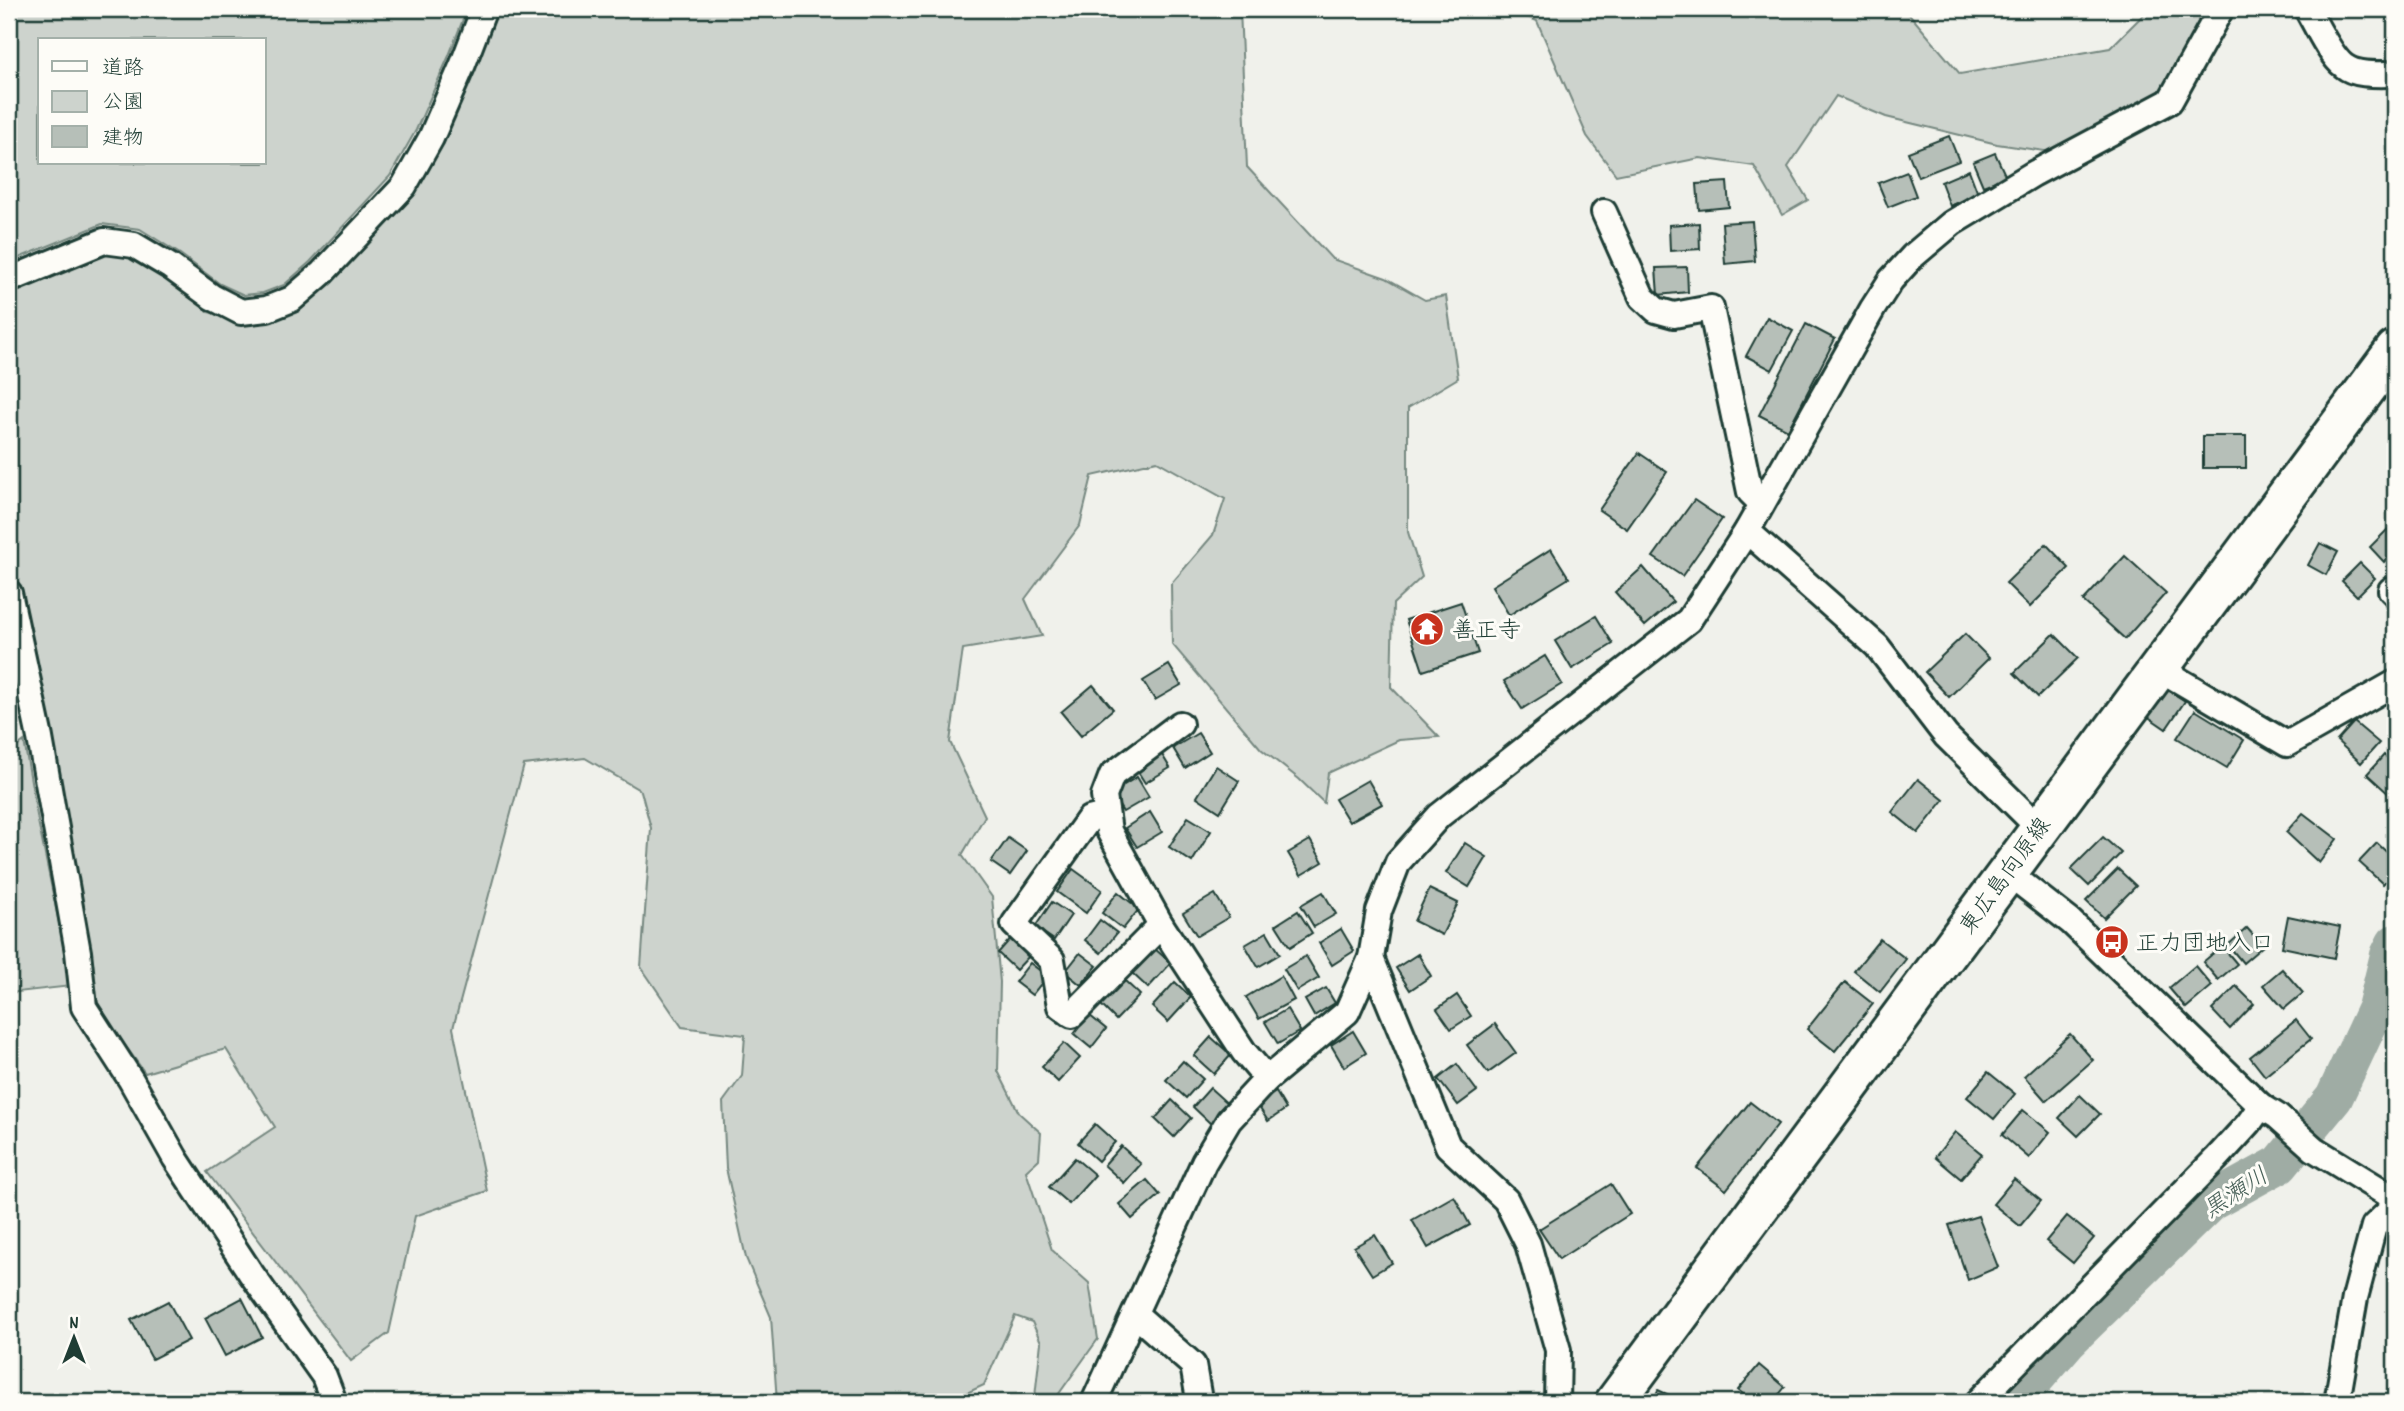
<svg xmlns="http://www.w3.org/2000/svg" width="2404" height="1411" viewBox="0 0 2404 1411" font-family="Dekko,'Klee One',sans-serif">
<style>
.green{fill:#cdd3cd;stroke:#768880;stroke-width:2;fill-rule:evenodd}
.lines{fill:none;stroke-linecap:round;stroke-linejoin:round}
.river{stroke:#9faca4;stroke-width:38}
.building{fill:#b6bfb8;stroke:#1f3d34;stroke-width:2}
.street-casing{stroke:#1f3d34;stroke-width:30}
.primary-casing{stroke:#1f3d34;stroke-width:44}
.street{stroke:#fdfcf7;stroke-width:24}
.primary{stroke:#fdfcf7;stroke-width:38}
.labels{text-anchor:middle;stroke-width:6;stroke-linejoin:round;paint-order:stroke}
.poi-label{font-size:23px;fill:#1f3d34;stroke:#fdfcf7;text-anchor:start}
.street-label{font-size:23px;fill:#1f3d34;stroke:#fdfcf7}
.water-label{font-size:24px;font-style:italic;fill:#455e56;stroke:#fdfcf7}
</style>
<rect width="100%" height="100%" fill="#f0f1eb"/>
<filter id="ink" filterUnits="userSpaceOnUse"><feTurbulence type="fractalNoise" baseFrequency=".0143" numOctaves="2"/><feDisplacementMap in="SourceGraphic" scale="14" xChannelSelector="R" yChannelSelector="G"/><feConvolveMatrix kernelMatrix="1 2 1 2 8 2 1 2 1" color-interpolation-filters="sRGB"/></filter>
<g filter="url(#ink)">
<g class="green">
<path d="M 9,9 L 467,9 L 448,58 L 416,130 L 390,176 L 310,262 L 284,285 L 263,293 L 244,295 L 220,284 L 180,254 L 140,229 L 102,224 L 9,262 ZM 40,40 L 264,40 L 264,163 L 40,163 Z"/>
<polygon points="494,9 1240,9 1247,167 1332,259 1386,278 1425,300 1446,296 1458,378 1408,408 1408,532 1422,577 1393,604 1391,687 1439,737 1399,740 1328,773 1324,803 1299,779 1261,749 1172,644 1171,584 1213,535 1225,499 1157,461 1092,476 1080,525 1025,599 1042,636 963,649 950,742 985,816 962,855 992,897 1000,982 998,1071 1019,1113 1041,1133 1039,1159 1026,1171 1052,1250 1089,1283 1098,1339 1053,1402 1039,1402 1035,1397 1041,1342 1032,1322 1015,1316 984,1385 947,1402 777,1402 771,1317 746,1258 726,1168 723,1102 742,1076 745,1035 682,1027 641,967 651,828 641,791 585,758 524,765 453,1028 487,1191 415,1216 389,1333 351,1361 207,1172 275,1127 226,1049 145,1073 99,1009 9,556 9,291 104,250 130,253 167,273 208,312 241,317 280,313 411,188"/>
<polygon points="1507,9 1905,9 1960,74 2110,48 2149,9 2198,9 2216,19 2158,94 2051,152 1997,144 1886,117 1836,96 1788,167 1808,200 1782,215 1754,166 1700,158 1616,175 1587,136 1537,21"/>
<polygon points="24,741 38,821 72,986 9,993 9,753"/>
</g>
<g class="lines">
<polyline class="river" points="2015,1402 2067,1342 2211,1202 2280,1164 2334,1098 2376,1008 2389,955 2395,943"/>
</g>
<g class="building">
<polygon points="1949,136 1959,161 1918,177 1908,152"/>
<polygon points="1995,153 2006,177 1983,186 1973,162"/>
<polygon points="1969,170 1978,194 1950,206 1941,182"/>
<polygon points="1907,172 1916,196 1888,207 1878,183"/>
<polygon points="1727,182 1729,207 1699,210 1697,184"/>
<polygon points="1752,221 1755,261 1725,264 1722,223"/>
<polygon points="1699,223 1700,249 1670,251 1669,225"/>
<polygon points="1687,267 1688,292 1658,295 1656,268"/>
<polygon points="1767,317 1793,331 1772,370 1746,356"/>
<polygon points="1806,324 1835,339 1788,430 1759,415"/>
<rect x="2203" y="436" width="43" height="32"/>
<polygon points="1639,453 1667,472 1627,529 1599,510"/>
<polygon points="1694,500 1722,519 1682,576 1653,557"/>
<polygon points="2388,529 2395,537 2395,551 2384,562 2370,547"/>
<polygon points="2320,543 2338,552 2326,575 2308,565"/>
<polygon points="2046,544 2069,568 2030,607 2006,583"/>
<polygon points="1551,549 1569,578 1509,615 1492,586"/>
<polygon points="2125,556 2166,593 2125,639 2083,601"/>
<polygon points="2360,563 2375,578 2357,596 2342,581"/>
<polygon points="1643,567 1673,602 1645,626 1615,592"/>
<polygon points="1461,602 1478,653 1423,671 1406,620"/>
<polygon points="1596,616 1613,644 1572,669 1555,641"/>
<polygon points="1965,634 1989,658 1949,697 1925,672"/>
<polygon points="2054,634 2078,658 2038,697 2014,673"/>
<polygon points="1545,656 1562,684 1522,709 1504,681"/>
<polygon points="1169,665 1181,685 1155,700 1143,681"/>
<polygon points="1093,685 1113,709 1081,736 1061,712"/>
<polygon points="2165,688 2185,701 2166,729 2147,716"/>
<polygon points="2195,710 2244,740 2227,768 2177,738"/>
<polygon points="2354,722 2379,743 2361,763 2337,741"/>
<polygon points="1198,733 1210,752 1185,768 1173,748"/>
<polygon points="1158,748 1170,768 1145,783 1133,764"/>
<polygon points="2384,755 2395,765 2395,791 2391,796 2367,774"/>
<polygon points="1216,766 1239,781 1220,812 1197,797"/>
<polygon points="1137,777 1149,797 1123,812 1111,793"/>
<polygon points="1918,779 1944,800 1918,833 1892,812"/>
<polygon points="1368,780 1382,804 1349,822 1335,799"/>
<polygon points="1150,812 1162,832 1137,847 1125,828"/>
<polygon points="2303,813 2337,839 2319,863 2286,832"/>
<polygon points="1188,817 1211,831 1192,862 1169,847"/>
<polygon points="2103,837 2121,853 2089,886 2071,869"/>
<polygon points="1008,838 1027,851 1010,875 991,862"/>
<polygon points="1310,840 1323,862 1301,875 1288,853"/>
<polygon points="1465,843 1487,857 1469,887 1446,873"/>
<polygon points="2377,843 2395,860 2395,871 2383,884 2359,862"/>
<polygon points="1073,869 1102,890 1086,913 1057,892"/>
<polygon points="2118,869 2136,886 2104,918 2086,901"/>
<polygon points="1429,889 1458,903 1442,935 1414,921"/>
<polygon points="1118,892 1139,909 1123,929 1102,913"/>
<polygon points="1323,892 1336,914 1314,927 1301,905"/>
<polygon points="1215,894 1229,917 1197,936 1183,913"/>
<polygon points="1052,902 1071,915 1054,940 1035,927"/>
<polygon points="1298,911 1312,933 1290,947 1276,925"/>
<polygon points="2288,916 2340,927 2334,958 2282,947"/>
<polygon points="1100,920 1117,933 1101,953 1085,940"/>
<polygon points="2247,928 2263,946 2243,963 2228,945"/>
<polygon points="1341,929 1354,951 1332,965 1319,943"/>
<polygon points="1267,932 1280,954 1258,967 1245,945"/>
<polygon points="1013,936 1032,953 1016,970 998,953"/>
<polygon points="1880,939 1906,959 1880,992 1854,971"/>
<polygon points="2222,946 2237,964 2218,980 2203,962"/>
<polygon points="1155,949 1171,963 1148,988 1132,973"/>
<polygon points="1080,953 1097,966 1081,985 1065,972"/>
<polygon points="1418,954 1431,976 1410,990 1396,968"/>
<polygon points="1306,956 1319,978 1297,991 1284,969"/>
<polygon points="1030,963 1047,976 1032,995 1015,982"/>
<polygon points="2195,966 2212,986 2186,1008 2169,988"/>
<polygon points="2282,969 2303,993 2284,1009 2263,985"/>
<polygon points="1281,976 1294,1000 1259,1019 1246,997"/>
<polygon points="1124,980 1140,995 1116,1020 1101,1005"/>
<polygon points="1175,982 1191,997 1168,1022 1152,1007"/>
<polygon points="1845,982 1873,1004 1835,1051 1807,1029"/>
<polygon points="2236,986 2254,1004 2230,1029 2212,1010"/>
<polygon points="1326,988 1335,1003 1314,1016 1305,1000"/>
<polygon points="1457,995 1471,1016 1451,1029 1437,1009"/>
<polygon points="1287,1009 1300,1031 1278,1044 1265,1022"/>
<polygon points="1089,1015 1106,1029 1091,1048 1074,1034"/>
<polygon points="2296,1020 2311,1039 2265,1076 2250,1057"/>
<polygon points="1495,1024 1516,1053 1488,1073 1467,1045"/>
<polygon points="1353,1031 1366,1053 1344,1067 1331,1045"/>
<polygon points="2070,1034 2093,1060 2046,1101 2024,1076"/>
<polygon points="1211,1037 1231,1055 1214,1074 1194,1056"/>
<polygon points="1064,1043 1080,1058 1058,1082 1042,1067"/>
<polygon points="1183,1061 1203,1079 1186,1098 1166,1080"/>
<polygon points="1457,1064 1477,1091 1458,1105 1438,1079"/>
<polygon points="1988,1072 2015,1094 1994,1119 1967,1097"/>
<polygon points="1210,1088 1230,1106 1212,1125 1193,1107"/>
<polygon points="1276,1092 1286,1109 1268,1121 1257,1104"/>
<polygon points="2080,1095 2100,1114 2078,1136 2059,1118"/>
<polygon points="1172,1100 1191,1118 1174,1137 1155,1119"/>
<polygon points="1750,1102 1778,1124 1726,1190 1697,1168"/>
<polygon points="2023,1110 2050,1132 2029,1158 2002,1135"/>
<polygon points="1095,1124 1115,1142 1098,1161 1078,1143"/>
<polygon points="1955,1132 1982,1154 1961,1179 1935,1157"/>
<polygon points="1121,1146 1141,1164 1124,1183 1104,1165"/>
<polygon points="1075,1158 1095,1175 1069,1204 1049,1187"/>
<polygon points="2014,1179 2041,1201 2020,1226 1993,1204"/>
<polygon points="1147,1180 1160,1195 1132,1219 1119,1204"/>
<polygon points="1611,1184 1630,1214 1559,1259 1539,1229"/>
<polygon points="1454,1196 1470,1225 1428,1248 1412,1220"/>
<polygon points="1978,1216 1998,1267 1968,1280 1949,1225"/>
<polygon points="2067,1216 2094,1238 2073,1263 2046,1241"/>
<polygon points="1375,1235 1392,1263 1372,1275 1354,1247"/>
<polygon points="242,1298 262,1337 225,1356 205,1318"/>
<polygon points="168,1301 189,1340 152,1359 131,1320"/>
<polygon points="1759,1365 1785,1387 1773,1402 1753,1402 1738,1390"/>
<polygon points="1658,1390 1684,1402 1653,1402"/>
</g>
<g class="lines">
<g class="street-casing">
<g id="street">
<path d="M 2307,9 C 2315,23 2331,57 2344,66 C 2356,76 2379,74 2394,74"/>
<polyline points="1604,212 1642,297 1656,310 1674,315 1711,308 1750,492 1761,503"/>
<polyline points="9,280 104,241 134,245 171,267 212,297 241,312 267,309 292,299 322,273 404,186 431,138 463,64 484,9"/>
<polyline points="1747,531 1877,646 1946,736 2039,828"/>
<polyline points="2391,590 2395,594"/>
<polyline points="9,593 40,738 78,952 84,1007 131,1080 175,1158 250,1272 324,1376 334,1402"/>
<polyline points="2158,668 2287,744 2395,683"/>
<polyline points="1180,724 1112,775 1104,796 1109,831 1161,925 1244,1052 1267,1079"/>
<polyline points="1106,815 1089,819 1014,924 1052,960 1060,1006 1072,1015 1161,925"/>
<polyline points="2007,872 2071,922 2261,1106 2277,1116 2314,1149 2395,1199"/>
<polyline points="1371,958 1448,1146 1506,1200 1528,1244 1558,1350 1557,1402"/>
<polyline points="1135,1314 1193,1365 1198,1394 1196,1402"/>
<polyline points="1094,1402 1204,1162 1229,1120 1267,1079 1347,1012 1371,958 1379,911 1398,862 1439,816 1689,620 1747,531 1873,308 1891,280 1913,256 1952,223 2033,174 2170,101 2221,9"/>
<polyline points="1978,1402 2216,1159 2249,1123 2261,1106"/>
<polyline points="2337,1402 2355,1298 2374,1226 2395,1206"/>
</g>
</g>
<g class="primary-casing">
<polyline id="primary" points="1615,1402 2395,350"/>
</g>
<use href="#street" class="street"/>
<use href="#primary" class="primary"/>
</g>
</g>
<defs>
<g id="temple-disc" transform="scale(1.75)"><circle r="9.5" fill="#c8321e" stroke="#fdfcf7"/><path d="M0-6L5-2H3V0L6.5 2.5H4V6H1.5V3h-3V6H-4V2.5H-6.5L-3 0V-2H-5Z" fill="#fff"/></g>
<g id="bus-disc" transform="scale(1.75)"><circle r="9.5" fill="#c8321e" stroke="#fdfcf7"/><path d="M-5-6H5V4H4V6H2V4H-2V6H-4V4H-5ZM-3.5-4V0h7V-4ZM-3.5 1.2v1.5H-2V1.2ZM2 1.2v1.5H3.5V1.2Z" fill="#fff"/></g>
</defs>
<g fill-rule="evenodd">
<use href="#temple-disc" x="1427" y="629"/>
<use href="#bus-disc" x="2112" y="942"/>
</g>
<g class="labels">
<g class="poi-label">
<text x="1452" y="637">善正寺</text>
<text x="2136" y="950">正力団地入口</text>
</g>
<g class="street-label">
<text transform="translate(2004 875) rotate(-54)" y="8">東広島向原線</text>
</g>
<g class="water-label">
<text transform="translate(2235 1192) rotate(-33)" y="8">黒瀬川</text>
</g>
</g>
<rect width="2404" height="1411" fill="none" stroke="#fdfcf7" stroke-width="35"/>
<rect x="18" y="18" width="2369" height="1376" fill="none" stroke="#1f3d34" stroke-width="2.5" filter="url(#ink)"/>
<rect x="38" y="38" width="228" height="126" fill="#fdfcf7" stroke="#a4b0a9" stroke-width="2"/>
<rect x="52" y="61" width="35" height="10" fill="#fdfcf7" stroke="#a4b0a9" stroke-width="2"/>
<text x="102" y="74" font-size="21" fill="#1f3d34">道路</text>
<rect x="52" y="91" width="35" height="21" fill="#cdd3cd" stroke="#a4b0a9" stroke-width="2"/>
<text x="102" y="108" font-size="21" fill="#1f3d34">公園</text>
<rect x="52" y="126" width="35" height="21" fill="#b6bfb8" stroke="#a4b0a9" stroke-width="2"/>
<text x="102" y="144" font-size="21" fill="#1f3d34">建物</text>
<g transform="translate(74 1338)" stroke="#fdfcf7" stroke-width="5" paint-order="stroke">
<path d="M0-5L12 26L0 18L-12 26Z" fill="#1f3d34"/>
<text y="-10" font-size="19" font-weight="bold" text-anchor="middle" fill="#1f3d34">N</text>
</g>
</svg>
